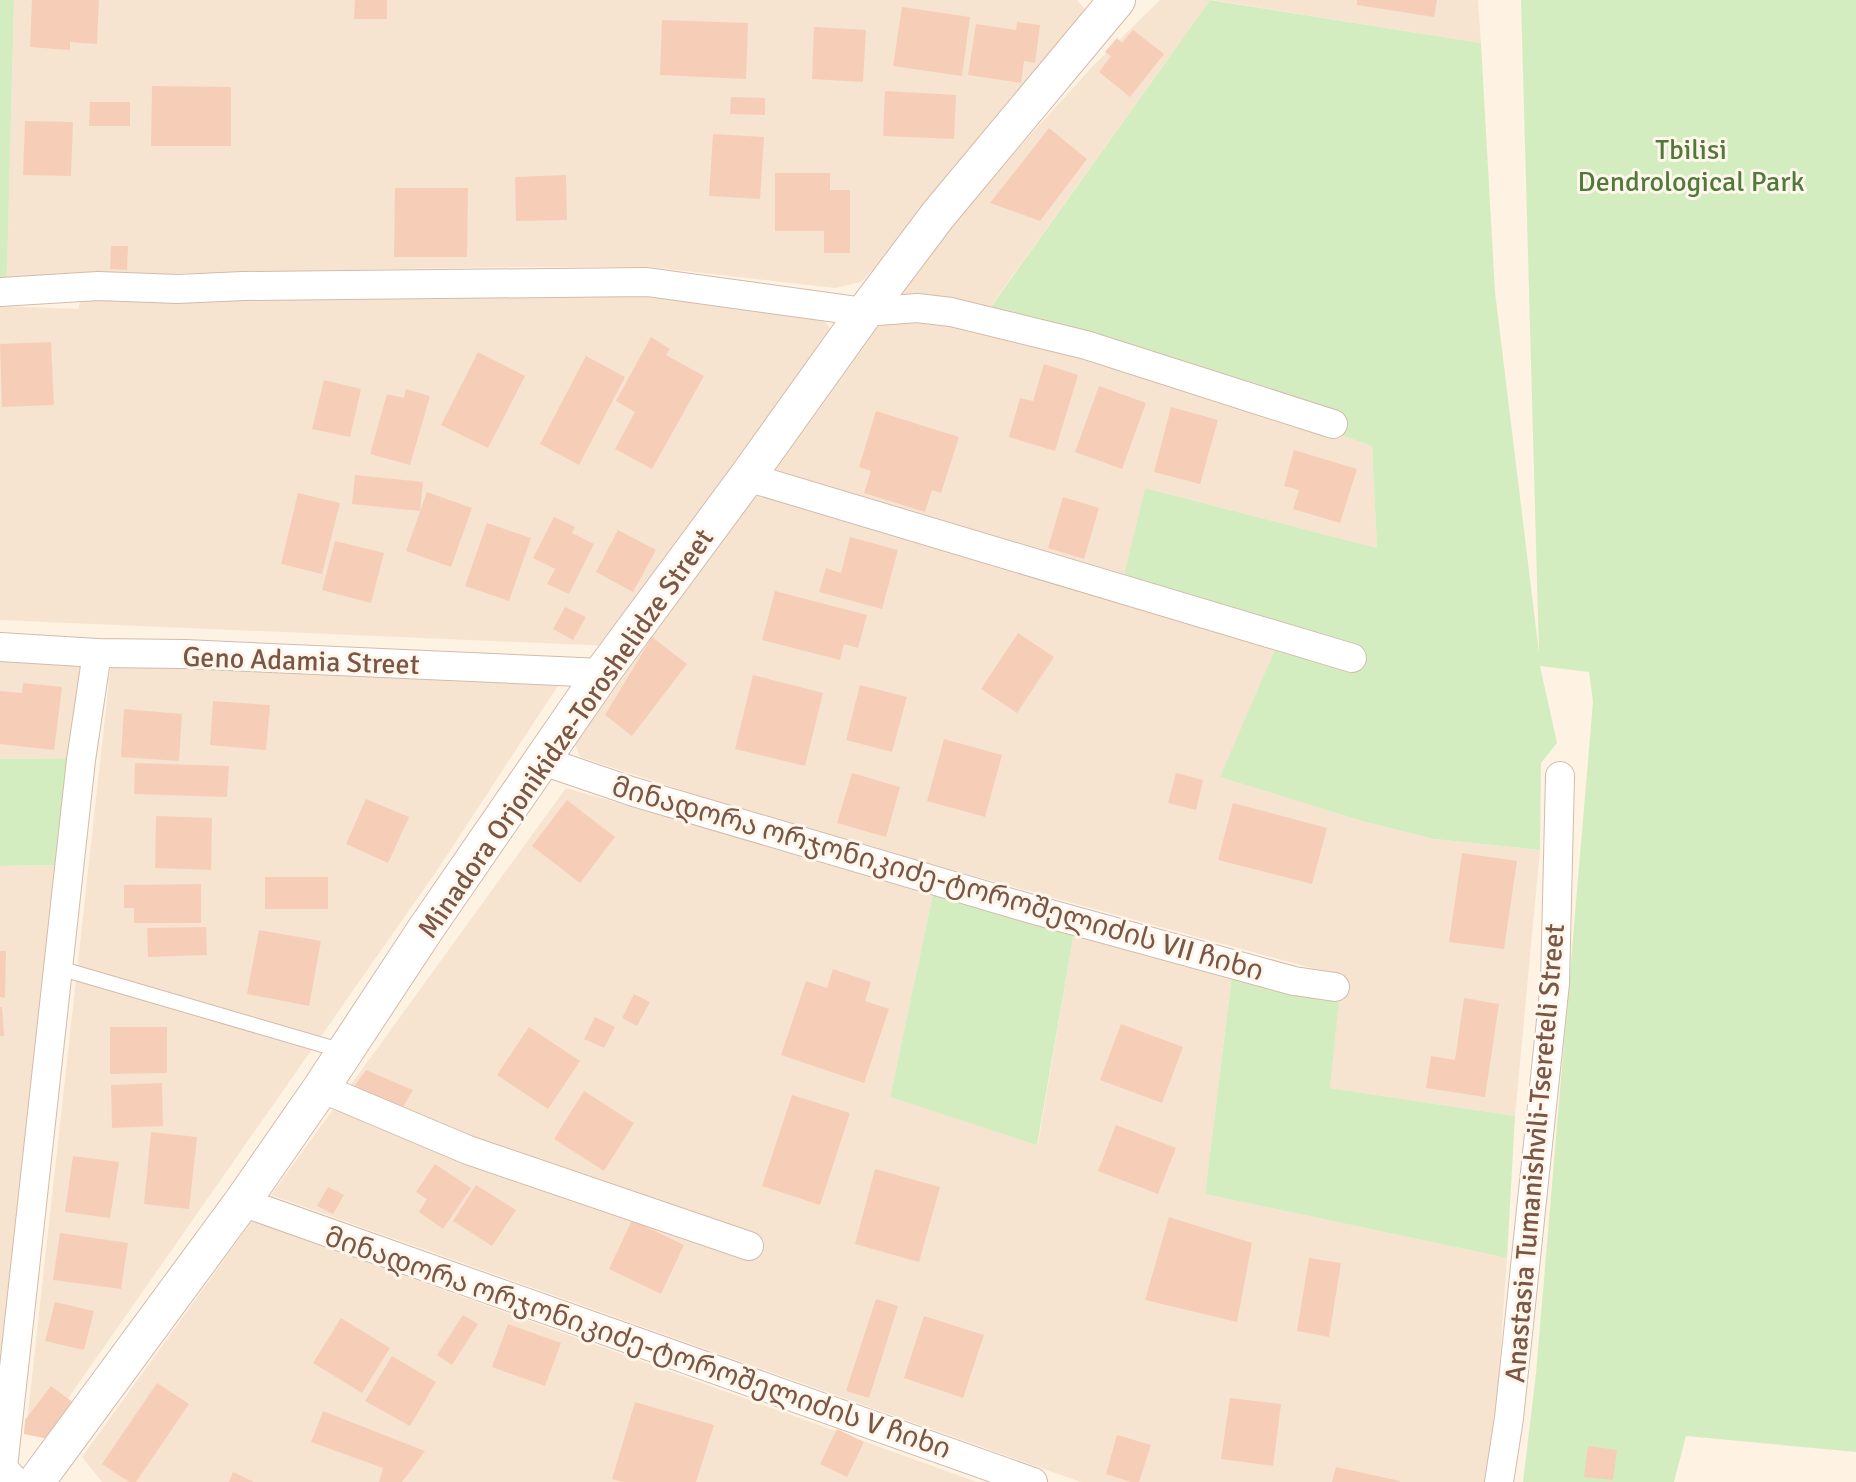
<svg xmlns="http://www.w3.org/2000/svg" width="1856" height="1482" viewBox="0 0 1856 1482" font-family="Signika,'Noto Sans Georgian',sans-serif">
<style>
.residential{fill:#f6e4d1}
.green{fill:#d4edc0}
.building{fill:#f6ceb8}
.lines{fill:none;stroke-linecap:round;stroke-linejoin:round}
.service-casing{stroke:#d3bbab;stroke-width:16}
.minor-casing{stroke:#d3bbab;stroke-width:30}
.tertiary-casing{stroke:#d3bbab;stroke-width:38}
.service{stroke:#fff;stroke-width:14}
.minor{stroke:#fff;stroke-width:28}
.tertiary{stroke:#fff;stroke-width:36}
.labels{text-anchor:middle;stroke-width:6;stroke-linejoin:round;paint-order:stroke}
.park-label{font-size:28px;fill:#507a3b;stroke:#fff6eb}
.street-label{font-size:28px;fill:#795646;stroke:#fff6eb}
</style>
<rect width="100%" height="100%" fill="#fef2e3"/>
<g class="residential">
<polygon points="14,0 1077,0 1089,14 1090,37 861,282 835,288 650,267 499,267 7,277"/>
<polygon points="1160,0 1210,0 988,310 1372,446 1377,548 1145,488 1124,574 771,469 915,262 1094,65"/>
<polygon points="1213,0 1478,0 1481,43"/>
<polygon points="629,294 816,312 831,329 611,646 0,620 0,306 78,309 81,298"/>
<polygon points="754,495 1277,645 1221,777 1362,821 1434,839 1540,850 1515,1116 1330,1088 1341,976 805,830 580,757 574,741"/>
<polygon points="0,660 80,663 74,758 0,759"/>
<polygon points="111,663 559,684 440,866 41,1437 27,1422"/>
<polygon points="566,788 933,894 890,1097 1038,1144 1074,933 1232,975 1205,1194 1507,1258 1497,1400 1487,1482 1081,1482 271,1195"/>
<polygon points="60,865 0,1449 0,866"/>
<polygon points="252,1221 977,1482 102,1482 82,1457"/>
</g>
<g class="green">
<polygon points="0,0 14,0 7,277 0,277"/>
<polygon points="1210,0 1481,43 1495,292 1539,653 1521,0 1856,0 1856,1452 1686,1436 1674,1482 1523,1482 1536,1373 1593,702 1589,672 1540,666 1557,743 1541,763 1540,850 1434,839 1362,821 1220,777 1285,626 1124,574 1145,488 1377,548 1372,446 988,311"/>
<polygon points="74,758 60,865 0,866 0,759"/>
<polygon points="933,894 1074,933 1037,1145 890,1097"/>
<polygon points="1232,975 1339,1002 1330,1088 1515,1116 1507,1258 1205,1194"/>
</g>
<g class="building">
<polygon points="32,0 99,0 97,44 70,42 70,50 30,47"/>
<polygon points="355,0 387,0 387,19 354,19"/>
<polygon points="1357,0 1437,0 1434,17 1357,5"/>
<polygon points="902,7 970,17 962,76 893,66"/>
<polygon points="662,20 748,23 746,79 660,75"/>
<polygon points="1017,22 1040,25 1035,63 1024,61 1021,83 968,75 976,24 1016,30"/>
<polygon points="814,27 866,30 863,82 812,79"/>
<polygon points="1133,30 1164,54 1130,97 1099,72 1111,56 1105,52 1117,38 1122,43"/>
<polygon points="152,86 231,87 231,146 151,146"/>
<polygon points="885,91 956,95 954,139 883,136"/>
<polygon points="731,97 765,98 765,115 730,114"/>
<polygon points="90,102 130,102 130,126 89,126"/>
<polygon points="25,121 73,122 71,176 23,175"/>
<polygon points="1049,128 1087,159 1040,221 990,203"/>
<polygon points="713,134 764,137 760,199 709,196"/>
<polygon points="775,173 830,173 830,190 850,190 850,253 824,253 824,231 775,231"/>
<polygon points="566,175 567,220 516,221 515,177"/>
<polygon points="395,188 468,188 467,257 394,257"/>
<polygon points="111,246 128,246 127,270 110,269"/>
<polygon points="651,337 670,349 666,355 704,376 652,469 615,449 635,412 616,401"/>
<polygon points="51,342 54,405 2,407 0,344"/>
<polygon points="478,352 525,376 488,448 441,425"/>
<polygon points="586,356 625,377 579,465 540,444"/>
<polygon points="1044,364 1078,375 1055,451 1009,437 1020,398 1033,401"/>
<polygon points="324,380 361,389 350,437 312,429"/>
<polygon points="1099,386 1146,403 1122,469 1075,452"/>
<polygon points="406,389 430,396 410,465 370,454 387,394 404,398"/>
<polygon points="1171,407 1218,420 1200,484 1154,472"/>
<polygon points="876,411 959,437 941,493 932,490 925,512 864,493 871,471 859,467"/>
<polygon points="1294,450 1357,469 1340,523 1293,509 1299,490 1284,486"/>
<polygon points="355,475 423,482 420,511 352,504"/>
<polygon points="427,492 472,508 451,567 406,551"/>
<polygon points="298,493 340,503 322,574 281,564"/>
<polygon points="1063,497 1099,508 1084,559 1048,548"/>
<polygon points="554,517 575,527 572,533 594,544 569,594 547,584 555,569 533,558"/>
<polygon points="487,523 531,538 509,601 465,586"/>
<polygon points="618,530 656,550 633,592 596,572"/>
<polygon points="850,537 898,550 882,609 819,592 826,568 841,573"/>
<polygon points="335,541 384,553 371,603 322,590"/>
<polygon points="775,591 867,615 858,648 844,644 840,660 762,640"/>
<polygon points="565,607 586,617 573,640 553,629"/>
<polygon points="1018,633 1054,657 1017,713 981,689"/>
<polygon points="652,637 687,664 632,736 605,715"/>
<polygon points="753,675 823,693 805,766 735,749"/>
<polygon points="23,683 62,687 54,750 0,744 0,691 22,693"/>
<polygon points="860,685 907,697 892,752 846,740"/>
<polygon points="213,701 270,705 266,750 210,745"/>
<polygon points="124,709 182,714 179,761 121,757"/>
<polygon points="944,739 1002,755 985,817 927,801"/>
<polygon points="135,763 229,766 227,797 134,794"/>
<polygon points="852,773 900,787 886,837 837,823"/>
<polygon points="1176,773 1203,780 1196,810 1168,803"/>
<polygon points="366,799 409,817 388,863 346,844"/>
<polygon points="567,800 615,837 580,883 532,846"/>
<polygon points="1233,803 1327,828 1312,884 1218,860"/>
<polygon points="156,816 212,818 211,870 155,868"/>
<polygon points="1462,853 1517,861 1504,949 1449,942"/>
<rect x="265" y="877" width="63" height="32"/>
<polygon points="201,884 201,923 134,923 134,908 124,908 124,885"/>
<polygon points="206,927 207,955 148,957 147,928"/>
<polygon points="259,930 321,941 309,1006 247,994"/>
<polygon points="0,951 6,951 5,998 0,997"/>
<polygon points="833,969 871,982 865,1001 889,1009 864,1083 781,1055 806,981 827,988"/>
<polygon points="634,994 650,1002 637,1026 622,1018"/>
<polygon points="1464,998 1499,1004 1485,1097 1426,1088 1431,1056 1455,1060"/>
<polygon points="0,1007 2,1007 4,1036 0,1036"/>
<polygon points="595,1017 615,1027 604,1048 584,1039"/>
<polygon points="1121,1024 1183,1047 1162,1103 1100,1080"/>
<polygon points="110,1027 167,1027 167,1073 110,1074"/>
<polygon points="529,1027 580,1061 548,1109 497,1075"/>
<polygon points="366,1070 413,1090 400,1112 350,1092"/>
<polygon points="162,1083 163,1126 112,1128 111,1085"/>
<polygon points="584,1091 634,1123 604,1171 554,1139"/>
<polygon points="792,1095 850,1113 820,1205 762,1186"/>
<polygon points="1116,1125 1176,1148 1158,1194 1098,1171"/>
<polygon points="151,1132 197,1137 189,1209 144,1204"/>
<polygon points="73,1156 119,1162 110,1218 65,1212"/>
<polygon points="435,1164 471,1188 443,1229 419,1212 427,1199 416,1192"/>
<polygon points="875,1169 940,1187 919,1262 855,1244"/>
<polygon points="476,1185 516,1210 492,1246 453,1221"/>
<polygon points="328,1187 344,1195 333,1214 317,1206"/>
<polygon points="1169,1217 1252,1243 1237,1322 1145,1300"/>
<polygon points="632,1220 684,1245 661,1294 609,1269"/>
<polygon points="60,1233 128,1243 121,1289 53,1280"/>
<polygon points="1309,1258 1341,1263 1329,1337 1297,1331"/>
<polygon points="876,1299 898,1306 869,1398 846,1391"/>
<polygon points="55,1302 94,1311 84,1350 45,1341"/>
<polygon points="463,1315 478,1324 452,1365 437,1355"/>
<polygon points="924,1316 984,1335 963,1398 904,1378"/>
<polygon points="341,1318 390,1348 362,1393 313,1363"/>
<polygon points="508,1324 561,1343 545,1386 492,1367"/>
<polygon points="392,1356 436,1382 410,1426 365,1401"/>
<polygon points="157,1383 189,1404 136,1482 129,1482 102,1464"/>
<polygon points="51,1386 75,1404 49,1439 24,1434 25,1420"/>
<polygon points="1230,1398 1281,1404 1273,1466 1221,1459"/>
<polygon points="635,1402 714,1425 696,1482 623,1482 612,1479"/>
<polygon points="323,1411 425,1451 402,1482 379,1482 383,1468 311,1442"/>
<polygon points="837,1429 864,1442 847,1477 820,1464"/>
<polygon points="1117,1435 1151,1445 1139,1482 1131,1482 1106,1474"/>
<polygon points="1588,1446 1617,1450 1613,1480 1584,1477"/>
<polygon points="1336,1467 1400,1481 1400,1482 1332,1482"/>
<polygon points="233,1472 254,1482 229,1482"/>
</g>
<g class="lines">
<g class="service-casing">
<polyline id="service" points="59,968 343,1051"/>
</g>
<g class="minor-casing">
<g id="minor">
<polyline points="0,292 98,286 178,289 243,286 647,282 865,312 917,308 951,312 1086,345 1333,424"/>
<polyline points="747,477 1352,658"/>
<polyline points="0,647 97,653 185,654 602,673"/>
<polyline points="543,761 634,792 1028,908 1294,981 1335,987"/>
<polyline points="321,1088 468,1150 749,1246"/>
<polyline points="242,1202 1033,1482"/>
<polyline points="17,1482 11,1477 3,1467 81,760 97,653"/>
<polyline points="1499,1482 1509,1418 1555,983 1560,776"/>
</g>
</g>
<g class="tertiary-casing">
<polyline id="tertiary" points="36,1482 242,1202 321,1088 425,930 602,673 747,477 865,312 938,215 1117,0"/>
</g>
<use href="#service" class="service"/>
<use href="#minor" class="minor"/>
<use href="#tertiary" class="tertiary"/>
</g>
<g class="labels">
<g class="park-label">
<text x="1691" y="159">Tbilisi<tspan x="1691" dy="32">Dendrological Park</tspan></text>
</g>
<g class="street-label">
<text transform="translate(301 660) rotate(2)" y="10">Geno Adamia Street</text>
<text transform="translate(565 733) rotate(-55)" y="10">Minadora Orjonikidze-Toroshelidze Street</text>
<text transform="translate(938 878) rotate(16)" y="10">მინადორა ორჯონიკიძე-ტოროშელიძის VII ჩიხი</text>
<text transform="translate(1534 1153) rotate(-85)" y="10">Anastasia Tumanishvili-Tsereteli Street</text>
<text transform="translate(638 1342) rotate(19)" y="10">მინადორა ორჯონიკიძე-ტოროშელიძის V ჩიხი</text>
</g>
</g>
</svg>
